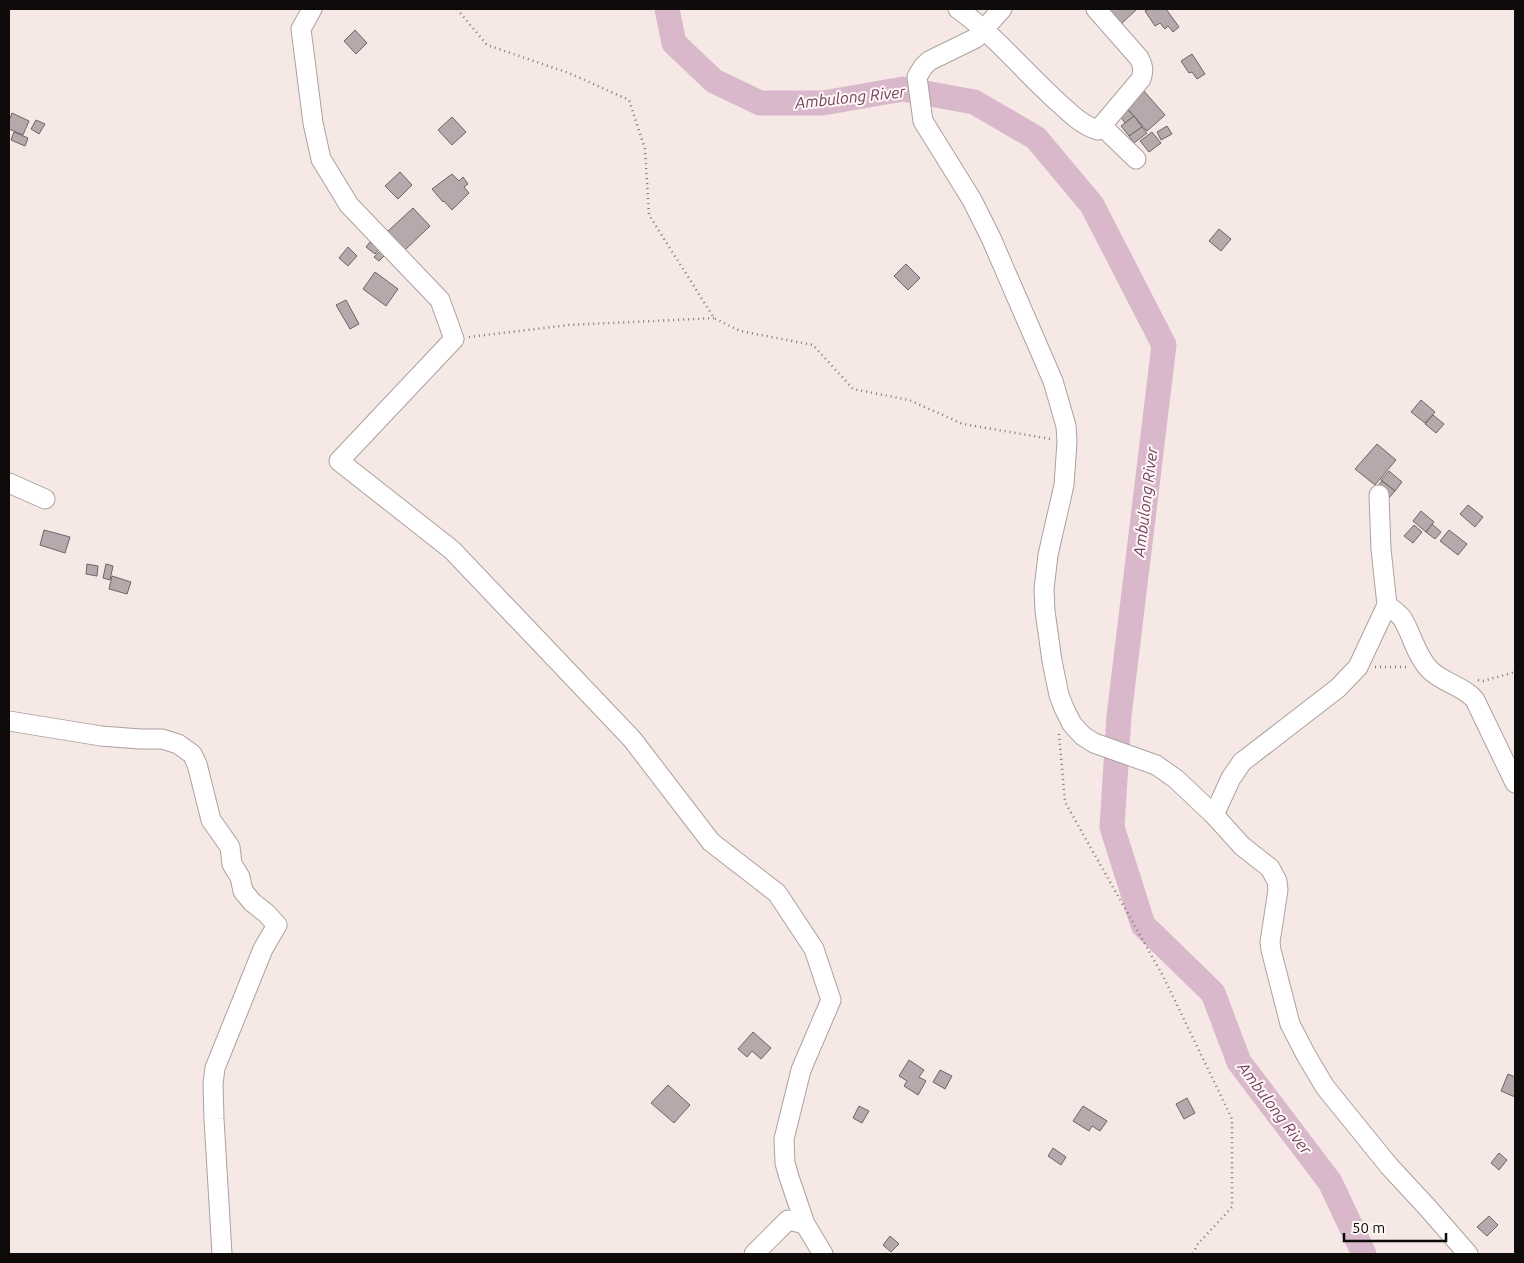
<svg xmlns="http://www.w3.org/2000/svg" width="1524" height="1263" viewBox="0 0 1524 1263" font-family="Ubuntu,sans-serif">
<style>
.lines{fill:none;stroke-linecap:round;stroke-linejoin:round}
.river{stroke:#d9b8cc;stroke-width:25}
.building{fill:#b6a9ab;stroke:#6f6466}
.minor-casing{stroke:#ada19e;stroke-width:21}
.path{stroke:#807876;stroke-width:2.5;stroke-dasharray:1 4;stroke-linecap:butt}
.minor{stroke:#fff;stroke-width:19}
.labels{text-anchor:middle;stroke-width:4;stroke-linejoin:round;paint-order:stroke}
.water-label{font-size:16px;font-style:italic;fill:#714361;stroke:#fff7f5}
</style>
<rect width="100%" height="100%" fill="#f5e8e5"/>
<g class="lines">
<polyline class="river" points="667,9 674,43 714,81 760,103 823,103 903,89 974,102 1036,138 1092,205 1164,345 1119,716 1112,827 1143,925 1213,993 1239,1062 1330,1182 1364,1254"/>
</g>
<g class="building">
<polygon points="1105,9 1137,9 1120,25"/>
<polygon points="1149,9 1166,9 1179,27 1173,32 1168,26 1165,29 1160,23 1155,26 1145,11"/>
<polygon points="355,30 367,43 356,54 344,41"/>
<polygon points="1192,54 1205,74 1197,79 1192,72 1189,73 1181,61"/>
<polygon points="1143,90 1165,115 1147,131 1125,106"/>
<polygon points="1128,110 1134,116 1125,123 1120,116"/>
<polygon points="12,113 29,121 23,135 9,129 9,121"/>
<polygon points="1134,116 1142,127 1129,136 1121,126"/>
<polygon points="452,117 466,132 452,145 438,130"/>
<polygon points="36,120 45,124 39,134 31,129"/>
<polygon points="1167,126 1172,134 1161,140 1157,132"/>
<polygon points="1142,127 1147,133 1134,143 1129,136"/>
<polygon points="14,132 28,138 25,146 11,140"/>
<polygon points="1152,132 1161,143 1149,152 1140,141"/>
<polygon points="400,172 412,185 398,199 385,186"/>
<polygon points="452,174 459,181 463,177 468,184 464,187 469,193 452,210 444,201 443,202 432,189"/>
<polygon points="413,208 430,226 405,250 387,232"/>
<polygon points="1219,229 1231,239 1221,251 1209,241"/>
<polygon points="370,242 379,249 375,254 366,247"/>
<polygon points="348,247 357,256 348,266 339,258"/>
<polygon points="380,251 385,255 379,261 374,257"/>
<polygon points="906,264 920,278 908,290 894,276"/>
<polygon points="375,272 398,289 386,306 363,289"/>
<polygon points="346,300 359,324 350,329 336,305"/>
<polygon points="1421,400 1435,412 1425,423 1411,412"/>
<polygon points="1433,415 1444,424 1436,433 1425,424"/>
<polygon points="1377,444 1396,460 1375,485 1355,469"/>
<polygon points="1389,471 1402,482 1395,491 1381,480"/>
<polygon points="1382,481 1395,491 1388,499 1375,489"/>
<polygon points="1468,505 1483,517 1475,527 1460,514"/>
<polygon points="1421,511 1434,522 1426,532 1413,521"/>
<polygon points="1432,524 1441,532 1435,539 1426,532"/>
<polygon points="1414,525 1422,532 1413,543 1404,536"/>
<polygon points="44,530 70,537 65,553 40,545"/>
<polygon points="1449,530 1467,544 1458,555 1440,541"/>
<polygon points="87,564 98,566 97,576 86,574"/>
<polygon points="106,564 113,566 110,580 103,578"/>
<polygon points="112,576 131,582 127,594 109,589"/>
<polygon points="753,1032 771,1048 761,1059 752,1051 747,1057 738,1049"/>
<polygon points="909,1060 924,1070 919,1077 926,1081 918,1095 904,1086 907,1081 899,1076"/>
<polygon points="940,1070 952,1076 945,1089 933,1082"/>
<polygon points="1508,1074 1515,1077 1515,1097 1501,1091"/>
<polygon points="668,1085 690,1105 674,1123 651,1103"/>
<polygon points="1187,1098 1195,1113 1184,1119 1176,1104"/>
<polygon points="859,1106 869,1111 862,1123 853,1118"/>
<polygon points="1083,1106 1107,1121 1100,1131 1092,1126 1089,1131 1073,1121"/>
<polygon points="1053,1148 1066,1157 1061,1165 1048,1156"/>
<polygon points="1499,1153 1507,1160 1499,1170 1491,1163"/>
<polygon points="1489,1216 1498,1225 1487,1236 1477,1227"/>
<polygon points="890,1236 899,1244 891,1252 883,1245"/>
</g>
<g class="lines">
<g class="minor-casing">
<g id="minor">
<polyline points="312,9 301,29 313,123 321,159 349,205 440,300 454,339 339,461 452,550 632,739 711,842 777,893 814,949 831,1000 801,1070 784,1139 785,1163 789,1177 805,1224 823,1254"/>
<path d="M 958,9 C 996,36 1025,73 1060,104 C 1071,114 1083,126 1098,130 L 1141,79 C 1144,70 1143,66 1139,58 L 1096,9"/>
<polyline points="1002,9 976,38 929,61 923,67 917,77 923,121 972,200 991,238 1053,381 1066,426 1067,442 1064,485 1048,555 1044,589 1045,611 1052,661 1059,695 1064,708 1072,724 1083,736 1094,743 1156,765 1176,779 1214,815 1242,846 1270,868 1277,881 1278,890 1270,942 1271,950 1290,1024 1306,1055 1325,1087 1389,1166 1427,1207 1468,1254"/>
<polyline points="1102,126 1136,159"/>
<polyline points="9,483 45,499"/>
<path d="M 1387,605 C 1392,609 1398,613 1402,618 C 1412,634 1416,656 1430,670 C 1443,683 1464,686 1475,700 L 1515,783"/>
<polyline points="9,721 101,736 140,739 162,739 178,744 192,754 197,764 211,820 230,847 232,864 240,877 243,891 252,902 266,913 277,925 263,949 215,1068 213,1084 214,1119 222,1254"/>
<polyline points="1214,815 1231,778 1242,762 1338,688 1358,667 1387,605 1381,549 1379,495"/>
<polyline points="754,1254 788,1220 805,1224"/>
</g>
</g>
<g class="path">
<polyline points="457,9 487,45 569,73 629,100 645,149 649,215 714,318 740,331 813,345 853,389 909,400 963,424 1051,439"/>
<polyline points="469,337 569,325 714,318"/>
<polyline points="1375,667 1407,667"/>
<polyline points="1478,680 1483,681 1515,672"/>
<polyline points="1059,734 1065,802 1163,976 1232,1119 1232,1207 1197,1245 1193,1254"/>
</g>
<use href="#minor" class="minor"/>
</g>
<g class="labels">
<g class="water-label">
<text transform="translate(850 97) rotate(-6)" y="6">Ambulong River</text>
<text transform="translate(1145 502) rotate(-83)" y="6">Ambulong River</text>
<text transform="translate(1275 1108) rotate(53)" y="6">Ambulong River</text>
</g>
</g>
<rect width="1524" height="1263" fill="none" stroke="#0f0b0a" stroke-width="20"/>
<path d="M1344 1233v8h102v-8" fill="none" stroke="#0f0b0a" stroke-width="2.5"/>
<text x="1352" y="1233" font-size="15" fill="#0f0b0a" stroke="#fff7f5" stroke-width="4" paint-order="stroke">50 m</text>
</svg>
